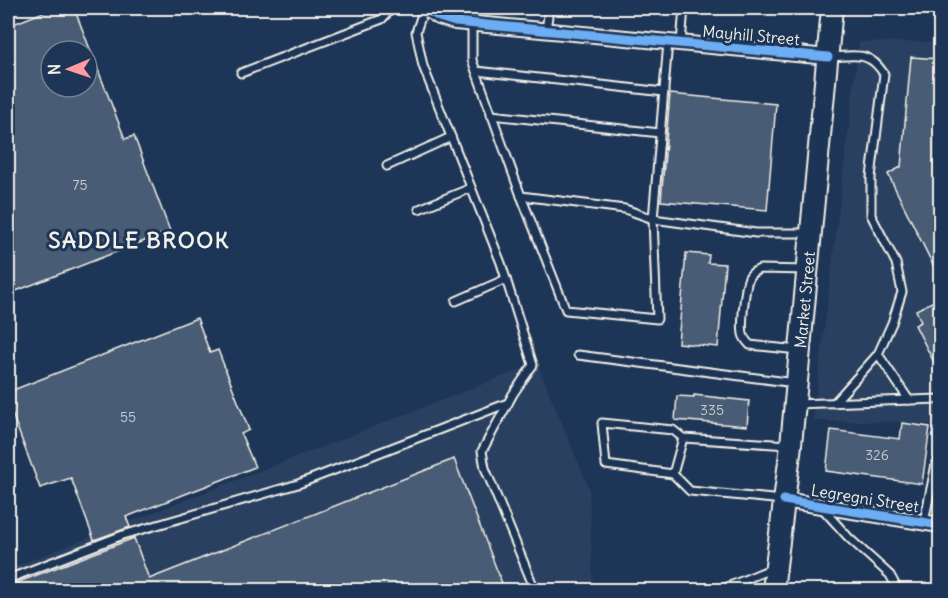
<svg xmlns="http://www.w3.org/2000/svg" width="948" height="598" viewBox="0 0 948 598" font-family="Delius,sans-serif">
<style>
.built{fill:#2a4060}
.building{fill:#485b74;stroke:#f4f1e8;stroke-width:1.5;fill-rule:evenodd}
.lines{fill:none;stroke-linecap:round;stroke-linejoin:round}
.service-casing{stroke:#f4f1e8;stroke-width:11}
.minor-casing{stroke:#f4f1e8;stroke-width:18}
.secondary-casing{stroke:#f4f1e8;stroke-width:24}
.service{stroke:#1d3557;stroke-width:7}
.minor{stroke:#1d3557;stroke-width:14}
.secondary{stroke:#1d3557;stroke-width:20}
.cycleway-casing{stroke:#1d3557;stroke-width:13}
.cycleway{stroke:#6dadf4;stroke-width:9}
.labels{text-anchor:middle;stroke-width:6;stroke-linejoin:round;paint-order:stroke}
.number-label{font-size:14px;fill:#c9cccb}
.street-label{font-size:16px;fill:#f4f1e8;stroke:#1d3557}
.district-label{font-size:22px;font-weight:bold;letter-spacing:1.5px;fill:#f4f1e8;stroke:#1d3557}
</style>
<rect width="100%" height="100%" fill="#1d3557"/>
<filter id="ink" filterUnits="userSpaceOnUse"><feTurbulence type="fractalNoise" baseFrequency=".0167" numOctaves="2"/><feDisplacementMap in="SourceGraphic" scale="12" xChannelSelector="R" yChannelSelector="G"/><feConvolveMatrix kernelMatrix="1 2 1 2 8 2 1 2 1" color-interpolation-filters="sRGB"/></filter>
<g filter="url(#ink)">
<g class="built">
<polygon points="859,42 940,42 940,425 898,422 813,421"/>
<polygon points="537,363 589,488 593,590 8,590 8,569"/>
</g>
<g class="building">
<path d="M 54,8 L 74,8 L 125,139 L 134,136 L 170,231 L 16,291 L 8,271 L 8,26 ZM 51,51 L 87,51 L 87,87 L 51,87 Z"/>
<polygon points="911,57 940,59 940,279 888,174 901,167"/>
<polygon points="670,94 776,104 767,210 661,201"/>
<polygon points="686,253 709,255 708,263 725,264 718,347 678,343"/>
<polygon points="940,298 940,374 915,325 921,322 916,310"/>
<polygon points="197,318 210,353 218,350 249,430 241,434 255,467 126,517 130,527 94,540 71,478 40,488 8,403 8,392"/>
<polygon points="694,395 749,401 747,426 675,420 677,396 694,397"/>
<polygon points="902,423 930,427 922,484 826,471 831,430 900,439"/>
<polygon points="454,459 505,591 8,591 8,586 134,538 149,579"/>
</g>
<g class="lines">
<g class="service-casing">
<g id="service">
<polyline points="424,8 416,32 423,66 501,263 533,365 513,394 482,451 485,468 535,590"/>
<polyline points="472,24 472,60 521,196 566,310 657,319 653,219 668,42"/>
<polyline points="546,31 549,8"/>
<polyline points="681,43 684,8"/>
<path d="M 830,57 C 855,56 869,50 884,74 L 871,177 L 871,215 L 896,263 L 902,292 L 892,323 L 878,354 L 834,403"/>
<polyline points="476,71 664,92"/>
<polyline points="241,73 382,19 392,8"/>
<polyline points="491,115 660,133"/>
<polyline points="387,166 451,137"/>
<polyline points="521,196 625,209 653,219 756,233 810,233"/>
<polyline points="419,209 471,188"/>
<polyline points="456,301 506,279"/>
<path d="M 798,350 L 750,345 C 747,342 744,339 743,334 C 741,324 745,286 749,277 C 752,272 755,271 760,269 L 807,270"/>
<polyline points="878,354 909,400"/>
<polyline points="578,355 795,383"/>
<polyline points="795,404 940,399"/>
<polyline points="673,474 683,438"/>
<polyline points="783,500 690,491 673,474 606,465 602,423 673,430 683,438 788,445"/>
<polyline points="821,507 849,538 890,575 898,590"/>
<polyline points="924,522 936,464 940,457"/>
<polyline points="8,579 123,535 298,484 508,403"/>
<polyline points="720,590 773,568"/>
</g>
</g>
<g class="minor-casing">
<g id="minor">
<polyline points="425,8 439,17 455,22 828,57"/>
<polyline points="784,500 940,525"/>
</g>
</g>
<g class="secondary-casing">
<g id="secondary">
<path id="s1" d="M 773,590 L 791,445 L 832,8"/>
</g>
</g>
<use href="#service" class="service"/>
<use href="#minor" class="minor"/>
<use href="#secondary" class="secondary"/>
<g class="cycleway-casing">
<g id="cycleway">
<polyline points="425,8 439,17 455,22 828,57"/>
<polyline points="784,500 940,525"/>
</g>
</g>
<use href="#cycleway" class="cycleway"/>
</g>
</g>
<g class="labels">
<g class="number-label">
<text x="80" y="190">75</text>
<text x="712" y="415">335</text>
<text x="128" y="422">55</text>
<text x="877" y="460">326</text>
</g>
<g class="street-label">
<text transform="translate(751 35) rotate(5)" y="6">Mayhill Street</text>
<text dy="6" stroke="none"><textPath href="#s1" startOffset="292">Market Street</textPath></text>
<text transform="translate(865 498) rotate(9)" y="6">Legregni Street</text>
</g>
<g class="district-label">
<text x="139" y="248">SADDLE BROOK</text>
</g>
</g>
<rect width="948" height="598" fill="none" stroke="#1d3557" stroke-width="30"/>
<rect x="15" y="15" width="918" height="568" fill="none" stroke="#f4f1e8" stroke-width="2" filter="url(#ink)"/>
<g transform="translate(69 69) rotate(268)"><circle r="28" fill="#1d3557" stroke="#738091" stroke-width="1.5"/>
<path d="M0-4.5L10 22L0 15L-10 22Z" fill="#ff9aa2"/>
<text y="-9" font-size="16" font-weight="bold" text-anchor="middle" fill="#f4f1e8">N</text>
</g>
</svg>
